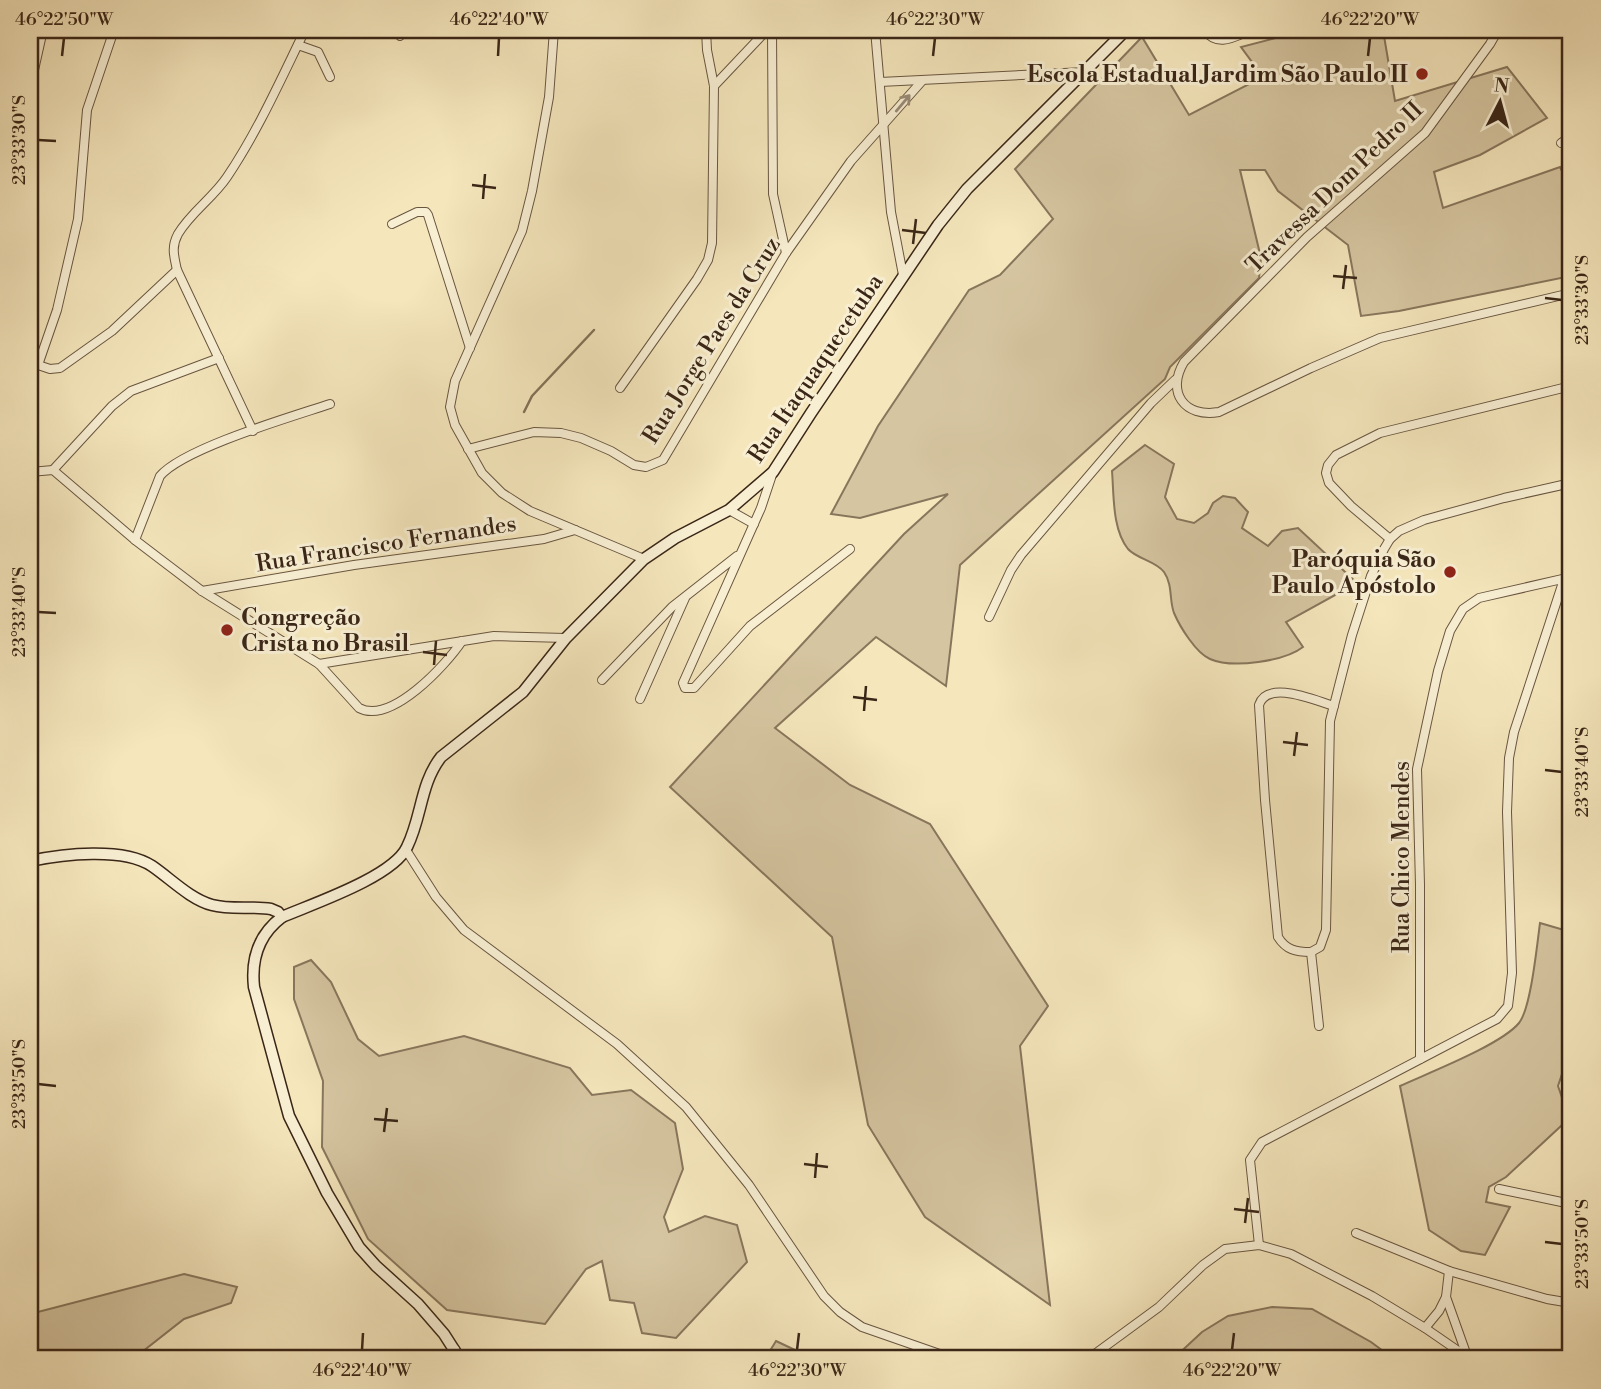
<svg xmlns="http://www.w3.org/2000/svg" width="1601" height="1389" viewBox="0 0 1601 1389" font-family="'Libre Bodoni',serif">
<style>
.green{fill:#d5c5a0;stroke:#88765c;stroke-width:2}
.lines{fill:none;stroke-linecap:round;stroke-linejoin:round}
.stream{stroke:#847258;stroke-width:2.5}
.street-casing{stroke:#695640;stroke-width:10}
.secondary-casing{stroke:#3a2617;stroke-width:13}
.street{stroke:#f8efd3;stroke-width:8}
.secondary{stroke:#f8efd3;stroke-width:10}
.oneway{stroke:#998a75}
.ticks{fill:none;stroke:#3a2617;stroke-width:2.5}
.poi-dot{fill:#8f2418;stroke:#f8efd3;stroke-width:2.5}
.labels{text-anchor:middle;stroke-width:6;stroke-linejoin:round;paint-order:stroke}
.poi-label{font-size:23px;font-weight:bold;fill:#3a2617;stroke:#f8efd3;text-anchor:end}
.street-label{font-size:23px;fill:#3a2617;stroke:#f8efd3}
.neatline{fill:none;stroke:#3a2617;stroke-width:2.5}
.ticks-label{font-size:18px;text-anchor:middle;fill:#3a2617}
</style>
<rect width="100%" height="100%" fill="#f5e6bc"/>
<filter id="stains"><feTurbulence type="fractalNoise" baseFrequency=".00286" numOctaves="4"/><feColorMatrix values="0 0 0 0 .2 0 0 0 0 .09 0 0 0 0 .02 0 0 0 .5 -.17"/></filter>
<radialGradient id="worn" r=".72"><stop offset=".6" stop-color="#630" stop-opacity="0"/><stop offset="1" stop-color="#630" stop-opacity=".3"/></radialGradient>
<g class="green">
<polygon points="1307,30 1383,30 1395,101 1507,67 1547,118 1480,155 1434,172 1443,208 1560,167 1571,190 1571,276 1399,311 1361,316 1348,245 1278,191 1265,170 1240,170 1261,258 1259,278 1170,367 1165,379 960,565 946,686 876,637 775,728 850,785 930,824 1048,1006 1020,1046 1050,1305 925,1217 868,1125 832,937 670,787 904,534 948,494 860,518 831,514 878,426 969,290 1000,275 1053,219 1015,169 1142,37 1189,115 1263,77 1241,47"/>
<path d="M 1145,445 L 1174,464 L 1165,497 L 1177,519 L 1194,523 L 1208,513 L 1213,503 L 1223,496 L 1235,498 L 1248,512 L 1242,528 L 1268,546 L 1282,531 L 1298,528 L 1357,583 L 1286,622 L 1303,647 C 1285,661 1233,669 1210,659 C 1196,653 1180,627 1174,613 C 1169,600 1173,585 1164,572 C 1156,561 1137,559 1128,549 C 1112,529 1114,495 1112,471 Z"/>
<path d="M 1540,923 L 1571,932 L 1571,1047 L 1558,1086 L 1568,1115 L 1562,1125 L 1506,1177 L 1489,1187 L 1486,1202 L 1510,1207 L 1485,1255 L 1461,1251 L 1429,1230 L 1400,1086 C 1428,1073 1501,1045 1519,1023 C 1531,1008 1537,945 1540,923 Z"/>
<polygon points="311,960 331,982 358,1039 379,1056 464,1036 570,1068 592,1095 631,1090 675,1123 683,1169 664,1217 669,1232 705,1216 737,1225 747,1262 676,1338 642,1333 634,1303 610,1300 602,1261 586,1269 545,1324 447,1310 368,1239 322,1147 323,1081 294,999 294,967"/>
<polygon points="184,1274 237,1287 231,1303 184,1319 133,1359 30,1359 30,1314"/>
<polygon points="1272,1307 1312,1309 1371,1342 1394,1359 1173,1359 1202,1332 1228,1316"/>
<polygon points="776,1341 814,1359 765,1359"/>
</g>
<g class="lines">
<polyline class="stream" points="524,412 532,396 594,330"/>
<g class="street-casing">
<g id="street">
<polyline points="398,30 400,36"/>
<polyline points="554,30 549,97 532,191 522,231 455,381 450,407 455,425 482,473 502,493 530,511 644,559"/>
<polyline points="772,30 773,194 786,253"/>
<polyline points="875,30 891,212 903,275"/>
<path d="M 1204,30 C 1218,48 1234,37 1251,30"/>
<path d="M 1498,30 L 1490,44 L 1425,133 L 1307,237 L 1184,362 C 1166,392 1184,418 1219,412 L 1311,368 L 1380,338 L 1571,293"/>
<polyline points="298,45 318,52 330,77"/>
<polyline points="880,82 1085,72"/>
<polyline points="714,86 767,30"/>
<polyline points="30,88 43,30"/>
<polyline points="1571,94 1571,105"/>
<polyline points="1561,143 1571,136"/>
<polyline points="392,224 417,212 426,212 428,215 470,348"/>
<polyline points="30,348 38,365 50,369 60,368 112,331 177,270"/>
<polyline points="38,365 57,310 78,219 87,110 114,30"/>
<polyline points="620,388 697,279 708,260 712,243 714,86 707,50 706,30"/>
<path d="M 253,431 L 177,270 C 174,256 171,247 178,234 C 191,212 213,198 227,177 C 258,131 281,79 305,30"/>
<polyline points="468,449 534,432 561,433 581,438 611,451 634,465 646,467 663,460 786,253 851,161 922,81"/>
<polyline points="53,470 112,406 131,391 219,358"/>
<path d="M 30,472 L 53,470 L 135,540 L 202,591 L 319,664 L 359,708 C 391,725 446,665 462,641"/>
<polyline points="773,472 761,508 683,683 685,688 694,688 750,626 850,549"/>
<polyline points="729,510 754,524"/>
<polyline points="1390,539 1351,506 1329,483 1326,473 1328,465 1336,455 1380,433 1571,386"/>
<path d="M 135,540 L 160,476 C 184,448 291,417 330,404"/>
<polyline points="202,591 354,565 544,539 575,530"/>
<polyline points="989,617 1011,570 1021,555 1151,403 1175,380"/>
<polyline points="319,664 494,636 566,638"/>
<polyline points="602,680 672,607 737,556"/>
<polyline points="640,699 685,598"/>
<polyline points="406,850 436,897 464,930 617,1044 686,1107 749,1185 824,1296 840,1312 862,1327 954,1359"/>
<path d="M 1311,952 C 1296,952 1286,950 1278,937 L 1265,800 L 1259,705 C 1267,679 1316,701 1334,706"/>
<polyline points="1319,1026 1311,952 1320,947 1326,930 1330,721 1352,635 1371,576 1384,549 1390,539 1399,531 1424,520 1504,498 1571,483"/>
<polyline points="1420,1059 1420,885 1417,769 1438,671 1450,631 1463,609 1479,598 1571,577"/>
<polyline points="1571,1074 1569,1093 1571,1098"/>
<polyline points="1499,1189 1571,1204"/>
<polyline points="1356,1233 1449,1271 1547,1299 1571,1303"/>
<polyline points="1259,1245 1250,1160 1262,1142 1497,1019 1508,1006 1512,973 1507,812 1509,758 1514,732 1564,579"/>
<polyline points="1449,1271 1446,1297 1467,1356"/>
<polyline points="1425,1328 1439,1311 1446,1297"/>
<polyline points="443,1359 455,1349"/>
<polyline points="1088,1359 1159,1307 1203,1265 1225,1249 1259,1245 1291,1254 1372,1296 1425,1328 1470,1359"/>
<polyline points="1561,1359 1571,1355"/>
</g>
</g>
<g class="secondary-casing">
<g id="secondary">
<path d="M 30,861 C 63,854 123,847 152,866 C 171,879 190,899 212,905 C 230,910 252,906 271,909 L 278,912 L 282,917"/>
<path d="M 460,1359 L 444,1334 L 418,1304 L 376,1266 L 359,1247 L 327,1193 L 289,1116 L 254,987 C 251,959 258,935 282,917 C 312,904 393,877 407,847 C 422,817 420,784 441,757 L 523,692 L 566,638 L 644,559 L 675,538 L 729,510 L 773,472 L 811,413 L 938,225 L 967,189 L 1126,30"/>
</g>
</g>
<use href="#street" class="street"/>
<use href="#secondary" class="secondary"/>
</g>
<defs><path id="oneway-shaft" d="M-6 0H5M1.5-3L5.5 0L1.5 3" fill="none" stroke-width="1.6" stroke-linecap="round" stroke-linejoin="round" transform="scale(1.75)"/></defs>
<use class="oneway" href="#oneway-shaft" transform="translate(903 103) rotate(-50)"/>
<path class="ticks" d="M 62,56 L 64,38M 498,56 L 499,38M 933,56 L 935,38M 1368,56 L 1370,38M 38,140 L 56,141M 472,185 L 496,188M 483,199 L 485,174M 902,230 L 926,233M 913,244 L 916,219M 1333,276 L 1357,278M 1343,289 L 1346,265M 1545,298 L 1562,300M 38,612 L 56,613M 423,652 L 447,655M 434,665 L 436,641M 853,697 L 877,700M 864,711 L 866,686M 1283,742 L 1308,745M 1294,756 L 1297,732M 1545,770 L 1562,772M 38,1084 L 56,1086M 374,1119 L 398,1121M 384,1132 L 387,1108M 804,1164 L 828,1167M 815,1178 L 817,1153M 1234,1209 L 1259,1212M 1245,1223 L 1248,1198M 1545,1242 L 1562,1244M 362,1350 L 363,1333M 797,1350 L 799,1333M 1232,1350 L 1234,1333"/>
<g class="poi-dot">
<circle cx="1422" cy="74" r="7"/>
<circle cx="1450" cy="572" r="7"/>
<circle cx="227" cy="630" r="7"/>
</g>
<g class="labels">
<g class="poi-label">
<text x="1408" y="82">Escola Estadual Jardim São Paulo II</text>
<text x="1436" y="567">Paróquia São<tspan x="1436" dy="26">Paulo Apóstolo</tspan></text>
<text x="241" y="625" text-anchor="start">Congreção<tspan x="241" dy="26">Crista no Brasil</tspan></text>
</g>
<g class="street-label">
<text transform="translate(1334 187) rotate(-44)" y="8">Travessa Dom Pedro II</text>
<text transform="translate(711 340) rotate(-58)" y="8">Rua Jorge Paes da Cruz</text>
<text transform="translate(815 368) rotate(-56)" y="8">Rua Itaquaquecetuba</text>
<text transform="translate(386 543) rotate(-9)" y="8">Rua Francisco Fernandes</text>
<text transform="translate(1401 857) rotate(-90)" y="8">Rua Chico Mendes</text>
</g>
</g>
<rect width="1601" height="1389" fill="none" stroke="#f5e6bc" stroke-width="77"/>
<g transform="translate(1500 102) rotate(6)" stroke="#f8efd3" stroke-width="5" paint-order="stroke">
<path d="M0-5L12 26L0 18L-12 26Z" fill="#3a2617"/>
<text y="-10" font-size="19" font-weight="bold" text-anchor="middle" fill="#3a2617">N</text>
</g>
<rect x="38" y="38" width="1524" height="1312" class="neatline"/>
<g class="ticks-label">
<text x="64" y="25">46°22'50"W</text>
<text x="499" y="25">46°22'40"W</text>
<text x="935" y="25">46°22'30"W</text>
<text x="1370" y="25">46°22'20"W</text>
<text transform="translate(19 140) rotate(-90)" y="6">23°33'30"S</text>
<text transform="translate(1582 300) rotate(-90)" y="6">23°33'30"S</text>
<text transform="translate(19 612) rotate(-90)" y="6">23°33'40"S</text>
<text transform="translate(1582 772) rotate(-90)" y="6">23°33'40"S</text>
<text transform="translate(19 1084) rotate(-90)" y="6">23°33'50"S</text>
<text transform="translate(1582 1244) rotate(-90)" y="6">23°33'50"S</text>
<text x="362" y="1376">46°22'40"W</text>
<text x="797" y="1376">46°22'30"W</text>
<text x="1232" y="1376">46°22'20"W</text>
</g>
<rect width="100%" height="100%" filter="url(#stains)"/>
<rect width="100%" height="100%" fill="url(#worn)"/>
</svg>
